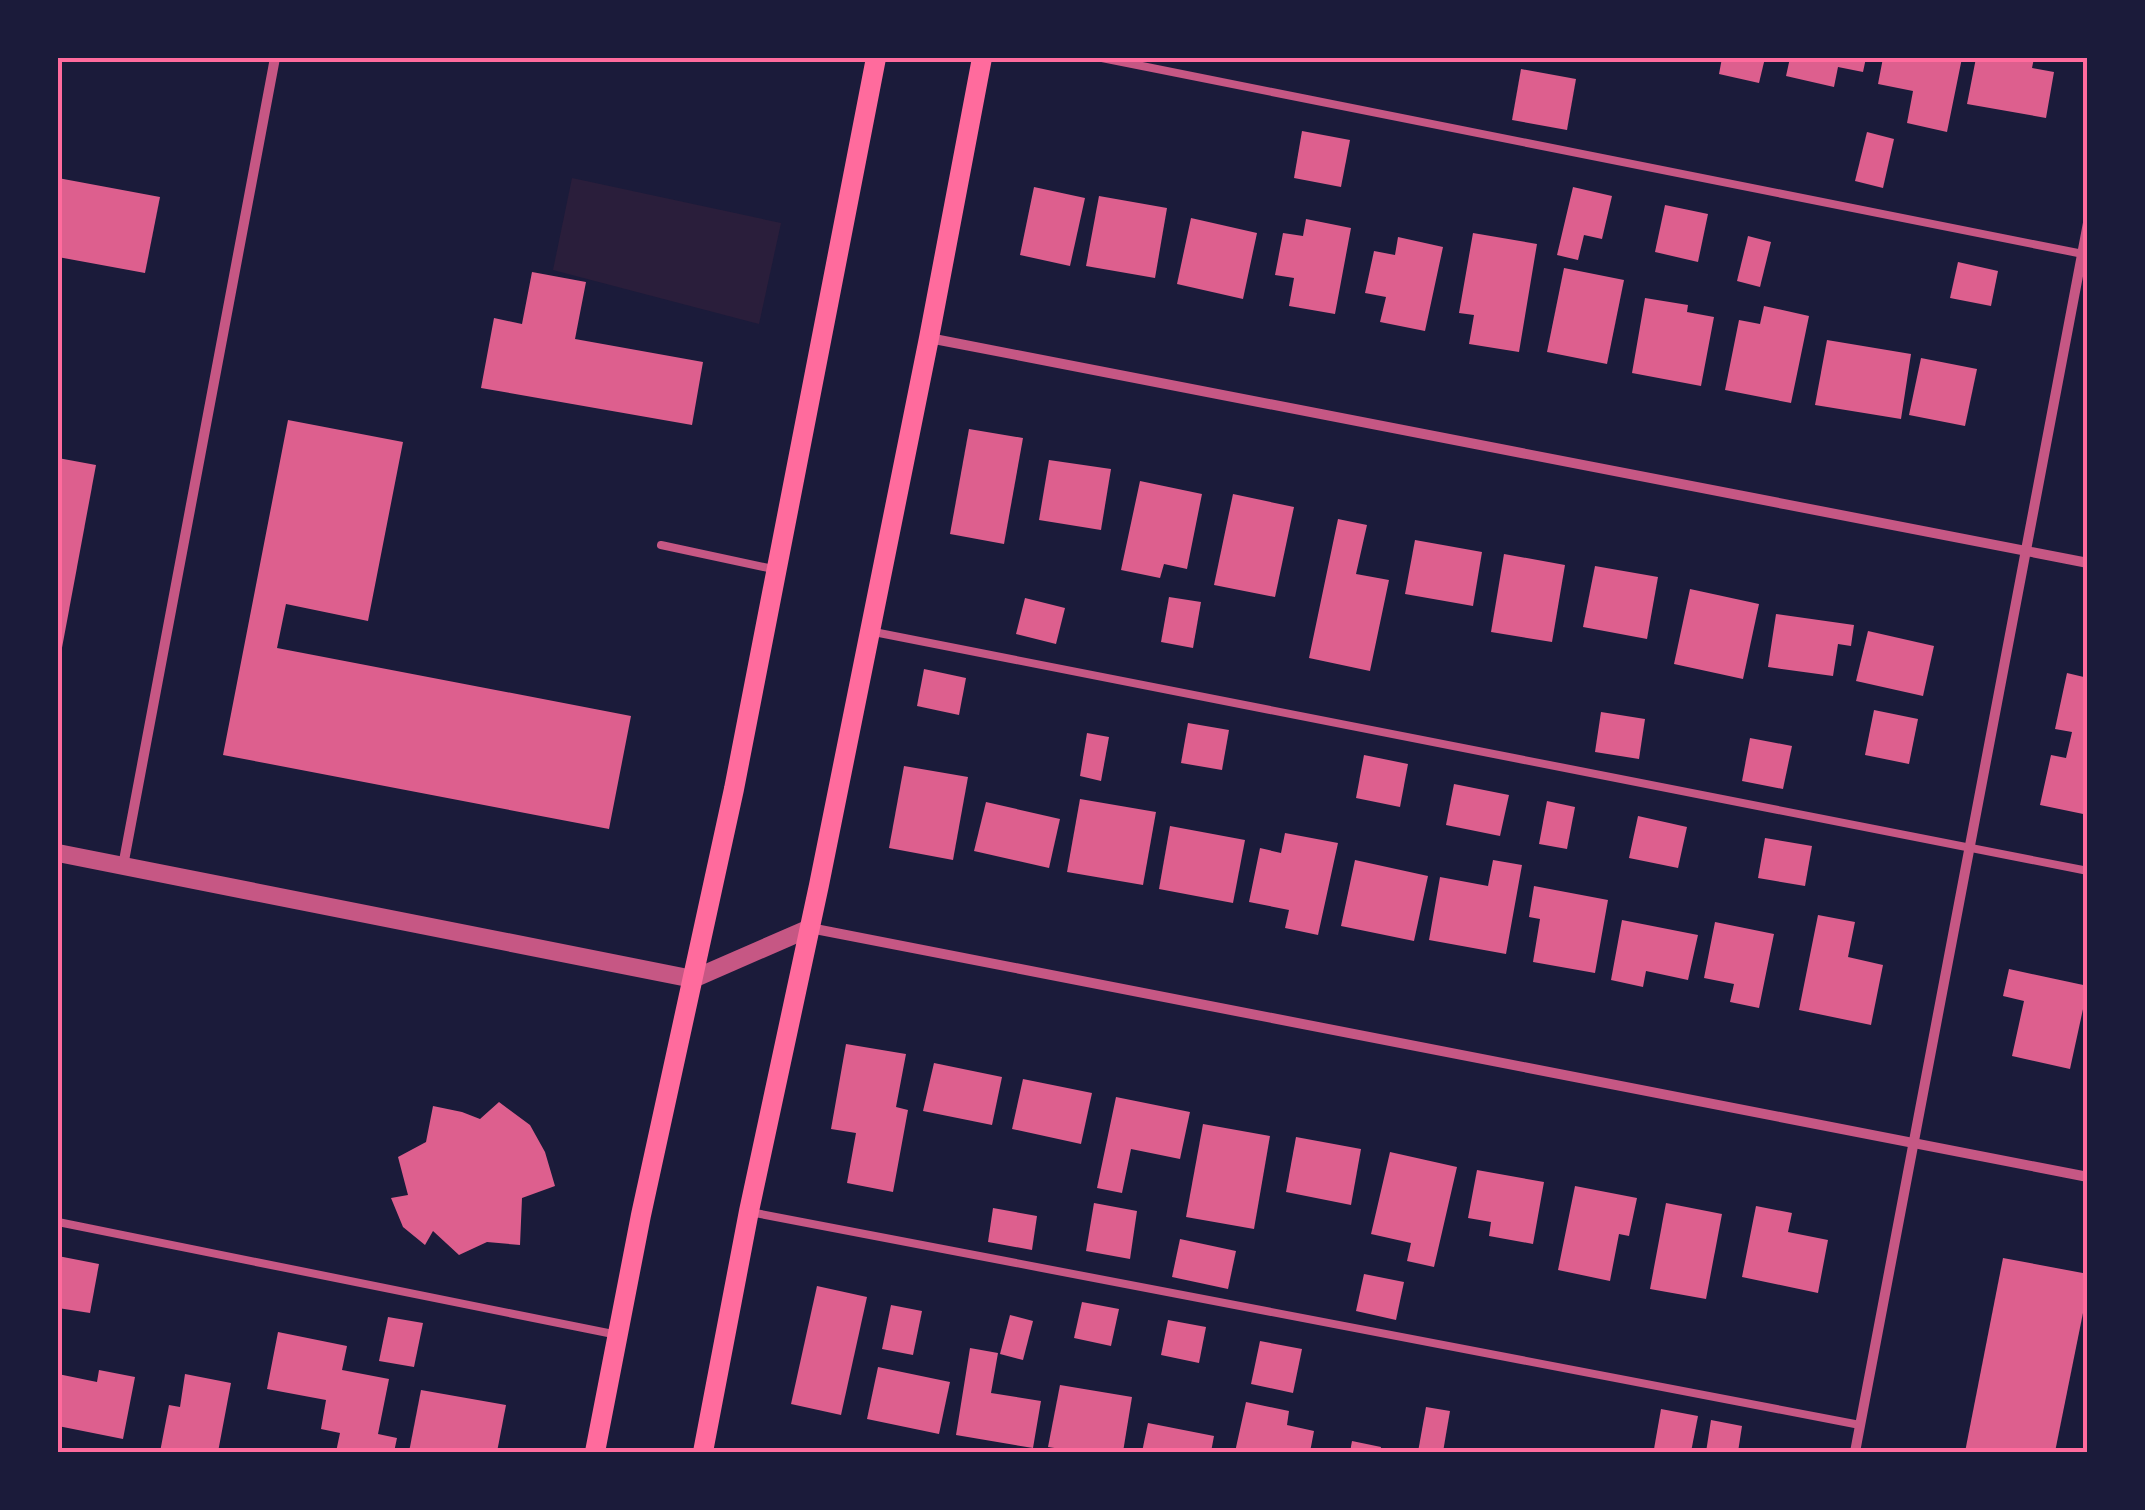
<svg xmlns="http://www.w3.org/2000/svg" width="2145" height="1510" viewBox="0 0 2145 1510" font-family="'Noto Sans',sans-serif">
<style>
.green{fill:#2a1e3b}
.building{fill:#dd5f8e}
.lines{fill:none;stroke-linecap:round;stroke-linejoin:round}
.service{stroke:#c65784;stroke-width:8}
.minor{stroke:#c65784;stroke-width:10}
.tertiary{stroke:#c65784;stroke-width:18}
.secondary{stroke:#ff6b9d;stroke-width:20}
.neatline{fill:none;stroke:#ff6b9d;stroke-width:4}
</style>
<rect width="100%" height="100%" fill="#1b1b3a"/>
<polygon class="green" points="572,178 781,223 759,324 553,270"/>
<g class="building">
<polygon points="1722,58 1765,58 1759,83 1719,74"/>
<polygon points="1790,58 1866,58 1863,72 1838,67 1834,87 1786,76"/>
<polygon points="1883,58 1962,58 1947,132 1907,123 1913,91 1878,84"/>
<polygon points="1976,58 2034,58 2032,68 2054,72 2046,118 1967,104"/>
<polygon points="1521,69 1576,79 1567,130 1512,120"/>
<polygon points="1302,131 1350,140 1341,187 1294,178"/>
<polygon points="1867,132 1894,139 1883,188 1855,181"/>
<polygon points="58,178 160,197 145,273 58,257"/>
<polygon points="1034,187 1085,198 1070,266 1020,255"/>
<polygon points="1573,187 1612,196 1602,239 1584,235 1578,260 1557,255"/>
<polygon points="1099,196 1167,208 1155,278 1086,266"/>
<polygon points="1665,205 1708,214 1698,262 1655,252"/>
<polygon points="1191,218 1257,233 1243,299 1177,284"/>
<polygon points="1306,219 1351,228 1335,314 1289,306 1294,278 1275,275 1283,233 1303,236"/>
<polygon points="1473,233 1537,244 1519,352 1469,344 1474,315 1459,313"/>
<polygon points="1748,236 1771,242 1760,287 1737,281"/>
<polygon points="1398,237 1443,247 1425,331 1380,322 1386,297 1365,293 1374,251 1395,255"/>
<polygon points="1958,262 1998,271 1991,306 1950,298"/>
<polygon points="1564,268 1624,280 1607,364 1547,352"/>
<polygon points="532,272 586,282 575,339 703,362 692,425 481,388 494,318 522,324"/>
<polygon points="1645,298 1688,305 1687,312 1714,317 1701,386 1632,373"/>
<polygon points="1764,306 1809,316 1791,403 1725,390 1739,320 1760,324"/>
<polygon points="1827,340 1911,354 1901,419 1815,405"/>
<polygon points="1921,358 1977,369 1965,426 1909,415"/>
<polygon points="288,420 403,442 368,621 286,604 277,648 631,716 609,829 223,755"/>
<polygon points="969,429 1023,438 1004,544 950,534"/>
<polygon points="58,458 96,465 59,664 58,664"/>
<polygon points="1049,460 1111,469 1101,530 1039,520"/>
<polygon points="1140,481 1202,494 1187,569 1164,564 1160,578 1121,570"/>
<polygon points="1233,494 1294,507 1275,597 1214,585"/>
<polygon points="1338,519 1367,525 1356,574 1389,580 1370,671 1309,658"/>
<polygon points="1415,540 1482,552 1473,606 1405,594"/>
<polygon points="1504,554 1565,565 1552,642 1491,632"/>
<polygon points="1595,566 1658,577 1647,639 1583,627"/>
<polygon points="1690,589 1759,604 1743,679 1674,664"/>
<polygon points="1169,597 1201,602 1193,648 1161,642"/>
<polygon points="1025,598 1065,608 1056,644 1016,634"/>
<polygon points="1776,614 1854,625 1851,646 1838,644 1833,676 1768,667"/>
<polygon points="1868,631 1934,646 1923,696 1856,681"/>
<polygon points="924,669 966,678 959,715 917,706"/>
<polygon points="2067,673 2088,678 2088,815 2040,805 2051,755 2066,758 2072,732 2055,729"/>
<polygon points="1874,710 1918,719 1909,764 1865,755"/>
<polygon points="1601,712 1645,719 1639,759 1595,752"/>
<polygon points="1188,723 1229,730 1222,770 1181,763"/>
<polygon points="1087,733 1109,737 1101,781 1080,776"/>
<polygon points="1750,738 1792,746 1783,789 1742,781"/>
<polygon points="1364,755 1408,764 1400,807 1356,798"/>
<polygon points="904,766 968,777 953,860 889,848"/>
<polygon points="1454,784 1509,795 1500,836 1446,825"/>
<polygon points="1080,799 1156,812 1143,885 1067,872"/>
<polygon points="1547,801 1575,807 1567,849 1539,844"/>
<polygon points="986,802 1060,819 1049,868 974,851"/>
<polygon points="1638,816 1687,827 1678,868 1629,858"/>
<polygon points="1170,826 1245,840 1233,903 1159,889"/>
<polygon points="1285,833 1338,843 1318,935 1285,928 1289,910 1249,902 1260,848 1281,853"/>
<polygon points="1765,838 1812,846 1805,886 1758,878"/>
<polygon points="1355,860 1428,876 1414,941 1341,926"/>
<polygon points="1493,860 1522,865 1506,954 1429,940 1440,877 1488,886"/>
<polygon points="1534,886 1608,900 1595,973 1533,962 1540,919 1529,917"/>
<polygon points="1818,915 1855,922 1848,957 1883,965 1871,1025 1799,1010"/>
<polygon points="1622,920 1698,935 1688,980 1646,971 1643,987 1611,980"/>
<polygon points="1715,922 1774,934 1759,1008 1730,1002 1734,984 1704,978"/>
<polygon points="2009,969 2088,986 2070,1069 2012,1056 2024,1001 2003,996"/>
<polygon points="846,1044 906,1054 896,1107 908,1110 893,1192 847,1183 856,1133 831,1129"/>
<polygon points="934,1063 1002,1077 992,1125 923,1111"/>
<polygon points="1023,1079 1092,1093 1081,1144 1012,1129"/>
<polygon points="1116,1097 1190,1112 1180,1159 1131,1149 1122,1193 1097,1188"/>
<polygon points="499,1102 530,1125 545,1152 555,1186 522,1198 520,1245 487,1242 459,1255 433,1231 425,1245 403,1227 391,1198 408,1195 398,1157 426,1142 433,1106 462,1112 480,1119"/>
<polygon points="1203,1124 1270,1136 1254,1229 1186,1217"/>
<polygon points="1296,1137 1361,1149 1351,1205 1286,1192"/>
<polygon points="1390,1152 1457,1167 1434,1267 1407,1261 1411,1243 1371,1234"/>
<polygon points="1477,1170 1544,1182 1533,1244 1489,1236 1491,1222 1468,1218"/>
<polygon points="1575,1186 1637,1198 1629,1236 1619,1234 1610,1281 1558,1270"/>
<polygon points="1094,1203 1137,1211 1130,1259 1086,1251"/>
<polygon points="1666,1203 1722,1214 1706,1299 1650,1289"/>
<polygon points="1756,1206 1792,1213 1788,1232 1828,1240 1818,1293 1742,1277"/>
<polygon points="993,1208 1037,1216 1032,1250 988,1242"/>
<polygon points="1180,1239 1236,1251 1228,1289 1172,1277"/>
<polygon points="58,1256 99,1264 90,1313 58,1308"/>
<polygon points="2003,1258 2088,1274 2088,1288 2055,1452 1965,1452"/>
<polygon points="1364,1274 1404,1282 1396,1320 1356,1311"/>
<polygon points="817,1286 867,1297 841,1415 791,1404"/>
<polygon points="1082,1302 1119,1309 1111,1346 1074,1338"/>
<polygon points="891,1305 922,1311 913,1355 882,1349"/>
<polygon points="1010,1315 1033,1321 1023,1360 1000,1354"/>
<polygon points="388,1317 423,1323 414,1367 379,1361"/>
<polygon points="1168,1320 1206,1327 1199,1363 1161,1355"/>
<polygon points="278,1332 347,1346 342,1370 389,1379 378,1434 397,1438 394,1452 336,1452 340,1433 321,1429 326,1400 267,1389"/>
<polygon points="1260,1341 1302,1349 1293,1393 1251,1384"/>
<polygon points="970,1348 998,1353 991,1393 1041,1401 1033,1448 956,1435"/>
<polygon points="878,1367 950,1382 939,1434 867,1419"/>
<polygon points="99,1370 135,1377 123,1439 58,1426 58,1374 97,1382"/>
<polygon points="185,1374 231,1383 218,1452 160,1452 169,1405 180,1407"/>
<polygon points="1060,1385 1132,1397 1123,1452 1080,1452 1048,1447"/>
<polygon points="421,1390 506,1405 497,1452 409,1452"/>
<polygon points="1246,1402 1289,1411 1287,1425 1314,1431 1310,1452 1235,1452"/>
<polygon points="1426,1407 1450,1411 1443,1452 1418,1452"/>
<polygon points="1661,1409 1698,1416 1691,1452 1654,1449"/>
<polygon points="1711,1420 1742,1426 1738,1452 1706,1452"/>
<polygon points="1148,1423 1214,1436 1211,1452 1142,1452"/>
<polygon points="1352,1441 1381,1447 1380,1452 1350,1452"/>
</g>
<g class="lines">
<g class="service">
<polyline points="1102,58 2088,255"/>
<polyline points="661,545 773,569"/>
<polyline points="874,632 2088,871"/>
<polyline points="750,1212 1860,1425"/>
<polyline points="58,1222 613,1334"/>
</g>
<g class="minor">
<polyline points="929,338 2088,563"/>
<polyline points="123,866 275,58"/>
<polyline points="810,928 2088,1177"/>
<polyline points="1855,1452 2088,223"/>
</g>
<polyline class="tertiary" points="58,853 693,979 810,928"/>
<g class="secondary">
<polyline points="595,1452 641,1215 734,789 876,58"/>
<polyline points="703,1452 749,1211 819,885 929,338 982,58"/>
</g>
</g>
<rect width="2145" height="1510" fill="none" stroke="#1b1b3a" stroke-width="120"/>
<rect x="60" y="60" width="2025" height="1390" class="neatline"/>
</svg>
